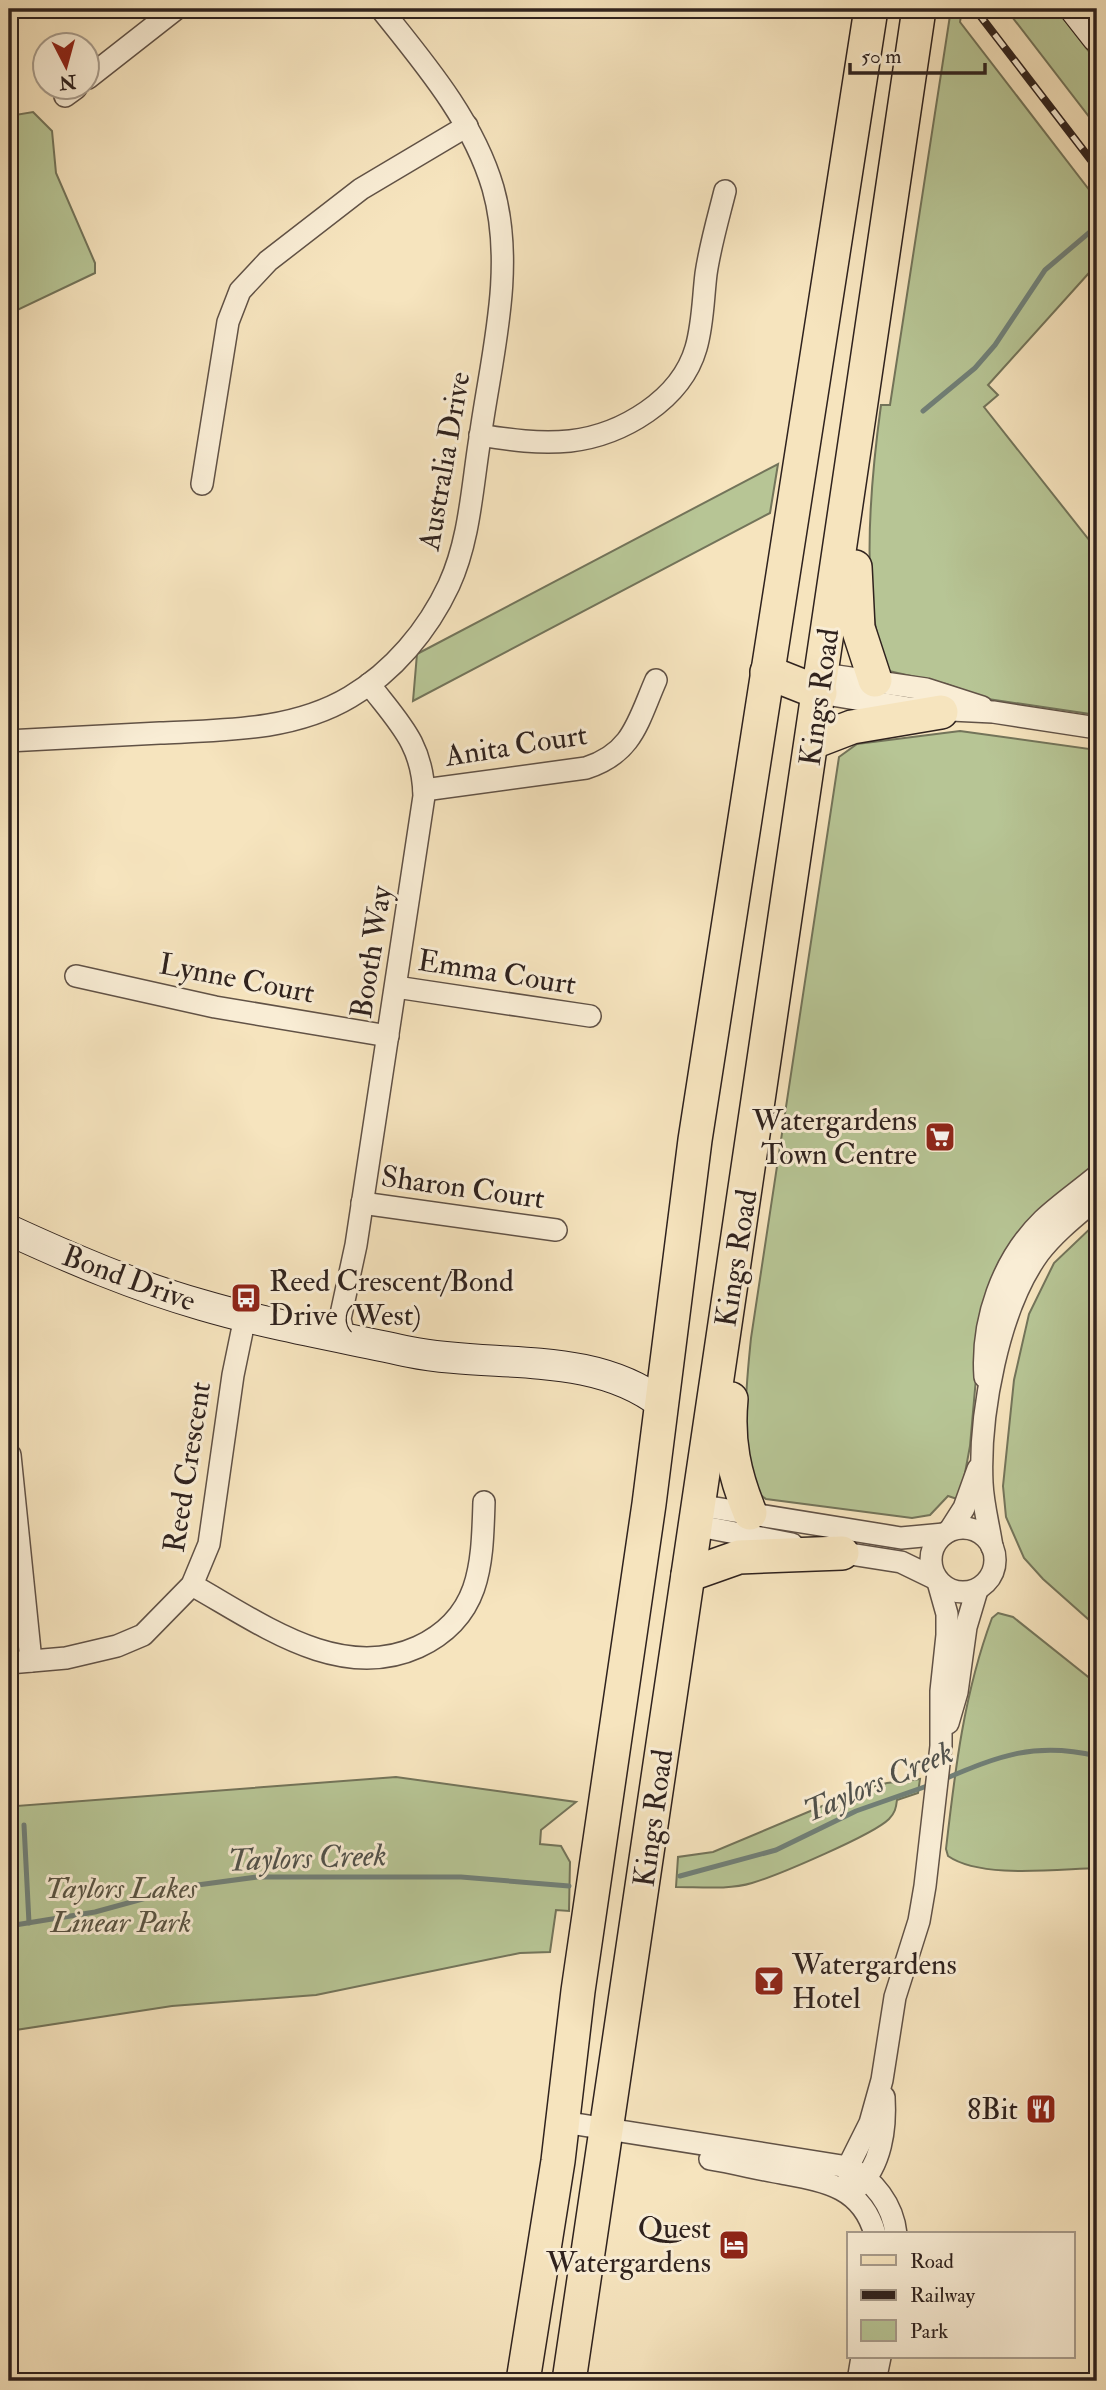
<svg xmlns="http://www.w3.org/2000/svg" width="1106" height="2390" viewBox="0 0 1106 2390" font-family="'IM FELL Double Pica',serif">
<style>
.green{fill:#b7c595;stroke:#73745a;stroke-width:2}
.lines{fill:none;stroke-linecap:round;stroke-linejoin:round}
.stream{stroke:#718078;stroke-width:5}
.street-casing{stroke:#615246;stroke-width:24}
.secondary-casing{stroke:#2f221e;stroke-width:32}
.primary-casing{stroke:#2f221e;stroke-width:36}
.street{stroke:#f9edd5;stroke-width:21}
.secondary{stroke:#f9edd5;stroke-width:30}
.primary{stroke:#f6e4be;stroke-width:33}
.rail-casing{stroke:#2f221e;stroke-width:8}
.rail{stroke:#f9edd5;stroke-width:5;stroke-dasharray:16;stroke-linecap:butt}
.labels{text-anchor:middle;stroke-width:6;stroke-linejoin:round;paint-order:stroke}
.street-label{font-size:30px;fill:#2f221e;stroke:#f9edd5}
.poi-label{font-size:30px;fill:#2f221e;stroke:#f9edd5;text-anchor:end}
.park-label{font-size:30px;font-style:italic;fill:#585342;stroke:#f9edd5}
.water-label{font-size:32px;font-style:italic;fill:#50514b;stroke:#f9edd5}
</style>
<rect width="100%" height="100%" fill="#f6e4be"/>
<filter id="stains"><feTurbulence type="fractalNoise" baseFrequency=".00286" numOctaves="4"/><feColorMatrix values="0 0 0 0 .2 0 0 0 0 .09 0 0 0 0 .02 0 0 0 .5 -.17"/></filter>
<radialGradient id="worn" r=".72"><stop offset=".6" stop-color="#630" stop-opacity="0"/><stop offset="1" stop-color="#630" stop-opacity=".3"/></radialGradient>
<g class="green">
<path d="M 951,9 L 962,9 L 960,22 L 1097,200 L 1097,264 L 988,385 L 998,395 L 984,407 L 1097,550 L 1097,715 L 988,699 L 946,684 L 889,671 C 858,605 871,478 881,405 L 890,405 Z"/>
<polygon points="1006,9 1056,9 1097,62 1097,127"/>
<polygon points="33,112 52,131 56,173 95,263 95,273 9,314 9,116"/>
<polygon points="778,464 770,513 413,701 417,654"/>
<path d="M 960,731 L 1097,750 L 1097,1168 L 979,1344 L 970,1446 L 960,1500 L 948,1496 L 930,1515 L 912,1518 L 766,1499 C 734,1482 748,1370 751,1338 L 839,757 L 857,744 Z"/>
<polygon points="1097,1222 1097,1627 1043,1579 1024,1558 1006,1517 1003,1486 1014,1380 1029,1314 1054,1263"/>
<path d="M 998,1613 L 1013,1617 L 1097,1684 L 1097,1868 C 1057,1869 981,1879 948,1856 L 946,1849 C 955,1770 964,1693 992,1618 Z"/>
<polygon points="9,1707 17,1806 396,1777 576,1802 541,1830 540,1844 561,1846 570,1862 569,1911 556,1910 550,1952 520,1953 316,1995 172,2006 9,2031"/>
<path d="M 920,1779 L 918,1793 L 897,1800 C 896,1808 895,1813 889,1819 C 873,1835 776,1876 752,1883 C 729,1890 700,1887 676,1887 L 678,1857 L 713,1852 L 858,1791 L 887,1783 Z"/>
</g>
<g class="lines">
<g class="stream">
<polyline points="923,411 975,368 995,345 1045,270 1097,226"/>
<path d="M 942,1780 C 999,1756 1035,1741 1097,1756"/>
<polyline points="24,1825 29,1923"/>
<polyline points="680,1876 776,1850 856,1811 930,1785"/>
<polyline points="9,1926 95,1912 190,1886 257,1877 461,1877 569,1886"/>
</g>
<g class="street-casing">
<g id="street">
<polyline points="88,78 176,9"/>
<polyline points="65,96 76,88"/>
<path d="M 480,435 C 510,440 539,444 570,441 C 622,435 681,400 696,348 C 703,324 703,299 706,274 C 710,246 718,219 725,191"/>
<polyline points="202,484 228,322 240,291 268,261 361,189 467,126"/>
<polyline points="823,674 926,689 982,707"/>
<polyline points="820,693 909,708 993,712 1097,728"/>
<path d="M 9,741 C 59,738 109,736 160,733 C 224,730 293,731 350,697 C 393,672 428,630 449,585 C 470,539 472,487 480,438 C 491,357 516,269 493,188 C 473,120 425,64 381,9"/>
<path d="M 424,790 L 586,768 C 633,753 638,721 656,680"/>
<polyline points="76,976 215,1007 388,1036"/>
<polyline points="396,987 590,1016"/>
<polyline points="362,1203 556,1230"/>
<path d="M 344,1336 L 340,1319 L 356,1245 L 424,796 C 423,744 399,723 369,684"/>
<path d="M 985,1377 C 981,1321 1002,1260 1043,1220 C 1060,1204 1079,1191 1097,1176"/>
<polyline points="10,1455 31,1661"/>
<polyline points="697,1505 901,1538 944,1534"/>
<polyline points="694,1525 792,1544"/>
<circle cx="963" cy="1560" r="32"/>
<polyline points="950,1530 964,1508 978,1469"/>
<path d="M 992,1547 C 989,1526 983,1505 982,1483 C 979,1415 998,1309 1039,1253 C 1055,1232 1077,1215 1097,1198"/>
<polyline points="831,1551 901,1562 936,1579"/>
<path d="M 192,1585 C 260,1623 339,1683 418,1647 C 482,1617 482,1564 484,1502"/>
<polyline points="9,1663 66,1658 117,1646 143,1635 192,1585 209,1544 233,1375 245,1317"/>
<polyline points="948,1723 957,1692 966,1627 977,1590"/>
<path d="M 563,2122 L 848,2167 C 874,2180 893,2205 896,2234"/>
<path d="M 710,2159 C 734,2163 758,2169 781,2173 C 824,2181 862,2186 875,2234"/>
<path d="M 858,2187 C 881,2165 886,2129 884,2097"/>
<polyline points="851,2194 848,2167 870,2123 882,2080 895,1997 919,1921 925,1886 941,1746 941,1691 947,1635 947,1614 938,1582"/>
<polyline points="858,2381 862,2357"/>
<polyline points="875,2381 880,2357"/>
</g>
</g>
<g class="secondary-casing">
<g id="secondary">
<polyline points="1075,9 1097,37"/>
<path d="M 9,1230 C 72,1259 135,1286 202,1305 C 270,1325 341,1337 410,1352 C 493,1369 591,1349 662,1404"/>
</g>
</g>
<g class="primary-casing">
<g id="primary">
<polyline points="855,567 858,628 875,680"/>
<polyline points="767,672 820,693"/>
<polyline points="813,742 852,727 941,712"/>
<path d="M 731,1399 C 727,1441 734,1474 750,1513"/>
<polyline points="688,1575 739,1557 842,1553"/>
<polyline points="523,2381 558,2161 578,1991 649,1504 695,1140 871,9"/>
<polyline points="569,2381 919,9"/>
</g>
</g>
<use href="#street" class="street"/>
<use href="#secondary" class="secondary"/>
<use href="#primary" class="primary"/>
<g class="rail-casing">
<polyline id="rail" points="975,9 1097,168"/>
</g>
<use href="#rail" class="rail"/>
</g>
<defs>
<g id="supermarket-square" transform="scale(1.575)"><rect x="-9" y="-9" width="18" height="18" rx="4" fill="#8f2418" stroke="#f9edd5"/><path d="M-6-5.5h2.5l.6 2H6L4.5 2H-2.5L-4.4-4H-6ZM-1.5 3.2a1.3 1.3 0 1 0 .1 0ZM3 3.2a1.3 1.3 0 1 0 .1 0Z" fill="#fff"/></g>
<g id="bus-square" transform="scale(1.575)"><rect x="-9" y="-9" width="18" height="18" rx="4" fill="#8f2418" stroke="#f9edd5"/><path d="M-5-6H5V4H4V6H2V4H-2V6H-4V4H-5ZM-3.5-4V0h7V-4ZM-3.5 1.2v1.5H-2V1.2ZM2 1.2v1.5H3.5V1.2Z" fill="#fff"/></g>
<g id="bar-square" transform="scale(1.575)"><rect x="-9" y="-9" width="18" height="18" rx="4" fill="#8f2418" stroke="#f9edd5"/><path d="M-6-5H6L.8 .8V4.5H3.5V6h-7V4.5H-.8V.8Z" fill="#fff"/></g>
<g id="restaurant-square" transform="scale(1.575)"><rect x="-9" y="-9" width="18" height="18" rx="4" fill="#8f2418" stroke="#f9edd5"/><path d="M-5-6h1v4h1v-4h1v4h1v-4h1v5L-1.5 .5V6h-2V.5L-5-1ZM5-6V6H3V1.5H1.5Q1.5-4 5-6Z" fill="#fff"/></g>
<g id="hotel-square" transform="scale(1.575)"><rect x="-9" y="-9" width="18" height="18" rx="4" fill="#8f2418" stroke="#f9edd5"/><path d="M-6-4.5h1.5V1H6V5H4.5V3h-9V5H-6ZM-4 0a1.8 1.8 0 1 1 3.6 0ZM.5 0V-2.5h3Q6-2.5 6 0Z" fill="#fff"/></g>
</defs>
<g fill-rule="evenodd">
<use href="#supermarket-square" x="940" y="1137"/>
<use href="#bus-square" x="246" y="1298"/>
<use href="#bar-square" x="769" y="1981"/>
<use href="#restaurant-square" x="1041" y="2109"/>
<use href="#hotel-square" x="734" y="2245"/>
</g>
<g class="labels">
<g class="street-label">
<text transform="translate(444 461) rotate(-80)" y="10">Australia Drive</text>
<text transform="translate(819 697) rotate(-82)" y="10">Kings Road</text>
<text transform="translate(516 745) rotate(-9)" y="10">Anita Court</text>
<text transform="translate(371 952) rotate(-81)" y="10">Booth Way</text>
<text transform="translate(497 972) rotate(9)" y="10">Emma Court</text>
<text transform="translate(237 978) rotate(11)" y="10">Lynne Court</text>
<text transform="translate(463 1187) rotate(8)" y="10">Sharon Court</text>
<text transform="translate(736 1258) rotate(-81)" y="10">Kings Road</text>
<text transform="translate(129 1278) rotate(20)" y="10">Bond Drive</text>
<text transform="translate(187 1467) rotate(-81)" y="10">Reed Crescent</text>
<text transform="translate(653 1818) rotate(-82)" y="10">Kings Road</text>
</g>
<g class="poi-label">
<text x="917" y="1130">Watergardens<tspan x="917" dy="34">Town Centre</tspan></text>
<text x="269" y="1291" text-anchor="start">Reed Crescent/Bond<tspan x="269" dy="34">Drive (West)</tspan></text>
<text x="792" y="1974" text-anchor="start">Watergardens<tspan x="792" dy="34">Hotel</tspan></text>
<text x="1018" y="2119">8Bit</text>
<text x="711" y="2238">Quest<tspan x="711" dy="34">Watergardens</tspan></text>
</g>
<g class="park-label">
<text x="121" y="1898">Taylors Lakes<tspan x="121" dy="34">Linear Park</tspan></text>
</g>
<g class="water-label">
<text transform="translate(878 1781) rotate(-23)" y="11">Taylors Creek</text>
<text transform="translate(307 1857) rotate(-2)" y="11">Taylors Creek</text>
</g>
</g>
<rect width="1106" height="2390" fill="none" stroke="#f6e4be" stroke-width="35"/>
<rect x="10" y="10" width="1085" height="2369" fill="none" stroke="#2f221e" stroke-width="3.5"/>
<rect x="18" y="18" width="1071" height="2355" fill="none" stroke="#2f221e" stroke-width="2"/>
<rect x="847" y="2232" width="228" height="126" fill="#f9edd5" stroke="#a89c8c" stroke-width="2"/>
<rect x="861" y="2255" width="35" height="10" fill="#f6e4be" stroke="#a89c8c" stroke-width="2"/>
<text x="910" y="2268" font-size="21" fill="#2f221e">Road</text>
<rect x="861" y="2290" width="35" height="10" fill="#2f221e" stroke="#a89c8c" stroke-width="2"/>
<text x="910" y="2302" font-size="21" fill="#2f221e">Railway</text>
<rect x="861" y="2320" width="35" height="21" fill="#b7c595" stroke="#a89c8c" stroke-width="2"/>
<text x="910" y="2338" font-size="21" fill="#2f221e">Park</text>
<g transform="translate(66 66) rotate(174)"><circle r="33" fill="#f9edd5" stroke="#a89c8c" stroke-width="2"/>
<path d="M0-5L12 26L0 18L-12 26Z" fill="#8f2418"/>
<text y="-10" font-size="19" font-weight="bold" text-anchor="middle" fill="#2f221e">N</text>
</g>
<path d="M850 63v10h135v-10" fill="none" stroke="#2f221e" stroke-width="3.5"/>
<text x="861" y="63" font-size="21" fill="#2f221e" stroke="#f9edd5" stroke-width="5" paint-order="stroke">50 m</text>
<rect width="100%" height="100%" filter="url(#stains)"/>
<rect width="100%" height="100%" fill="url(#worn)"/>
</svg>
